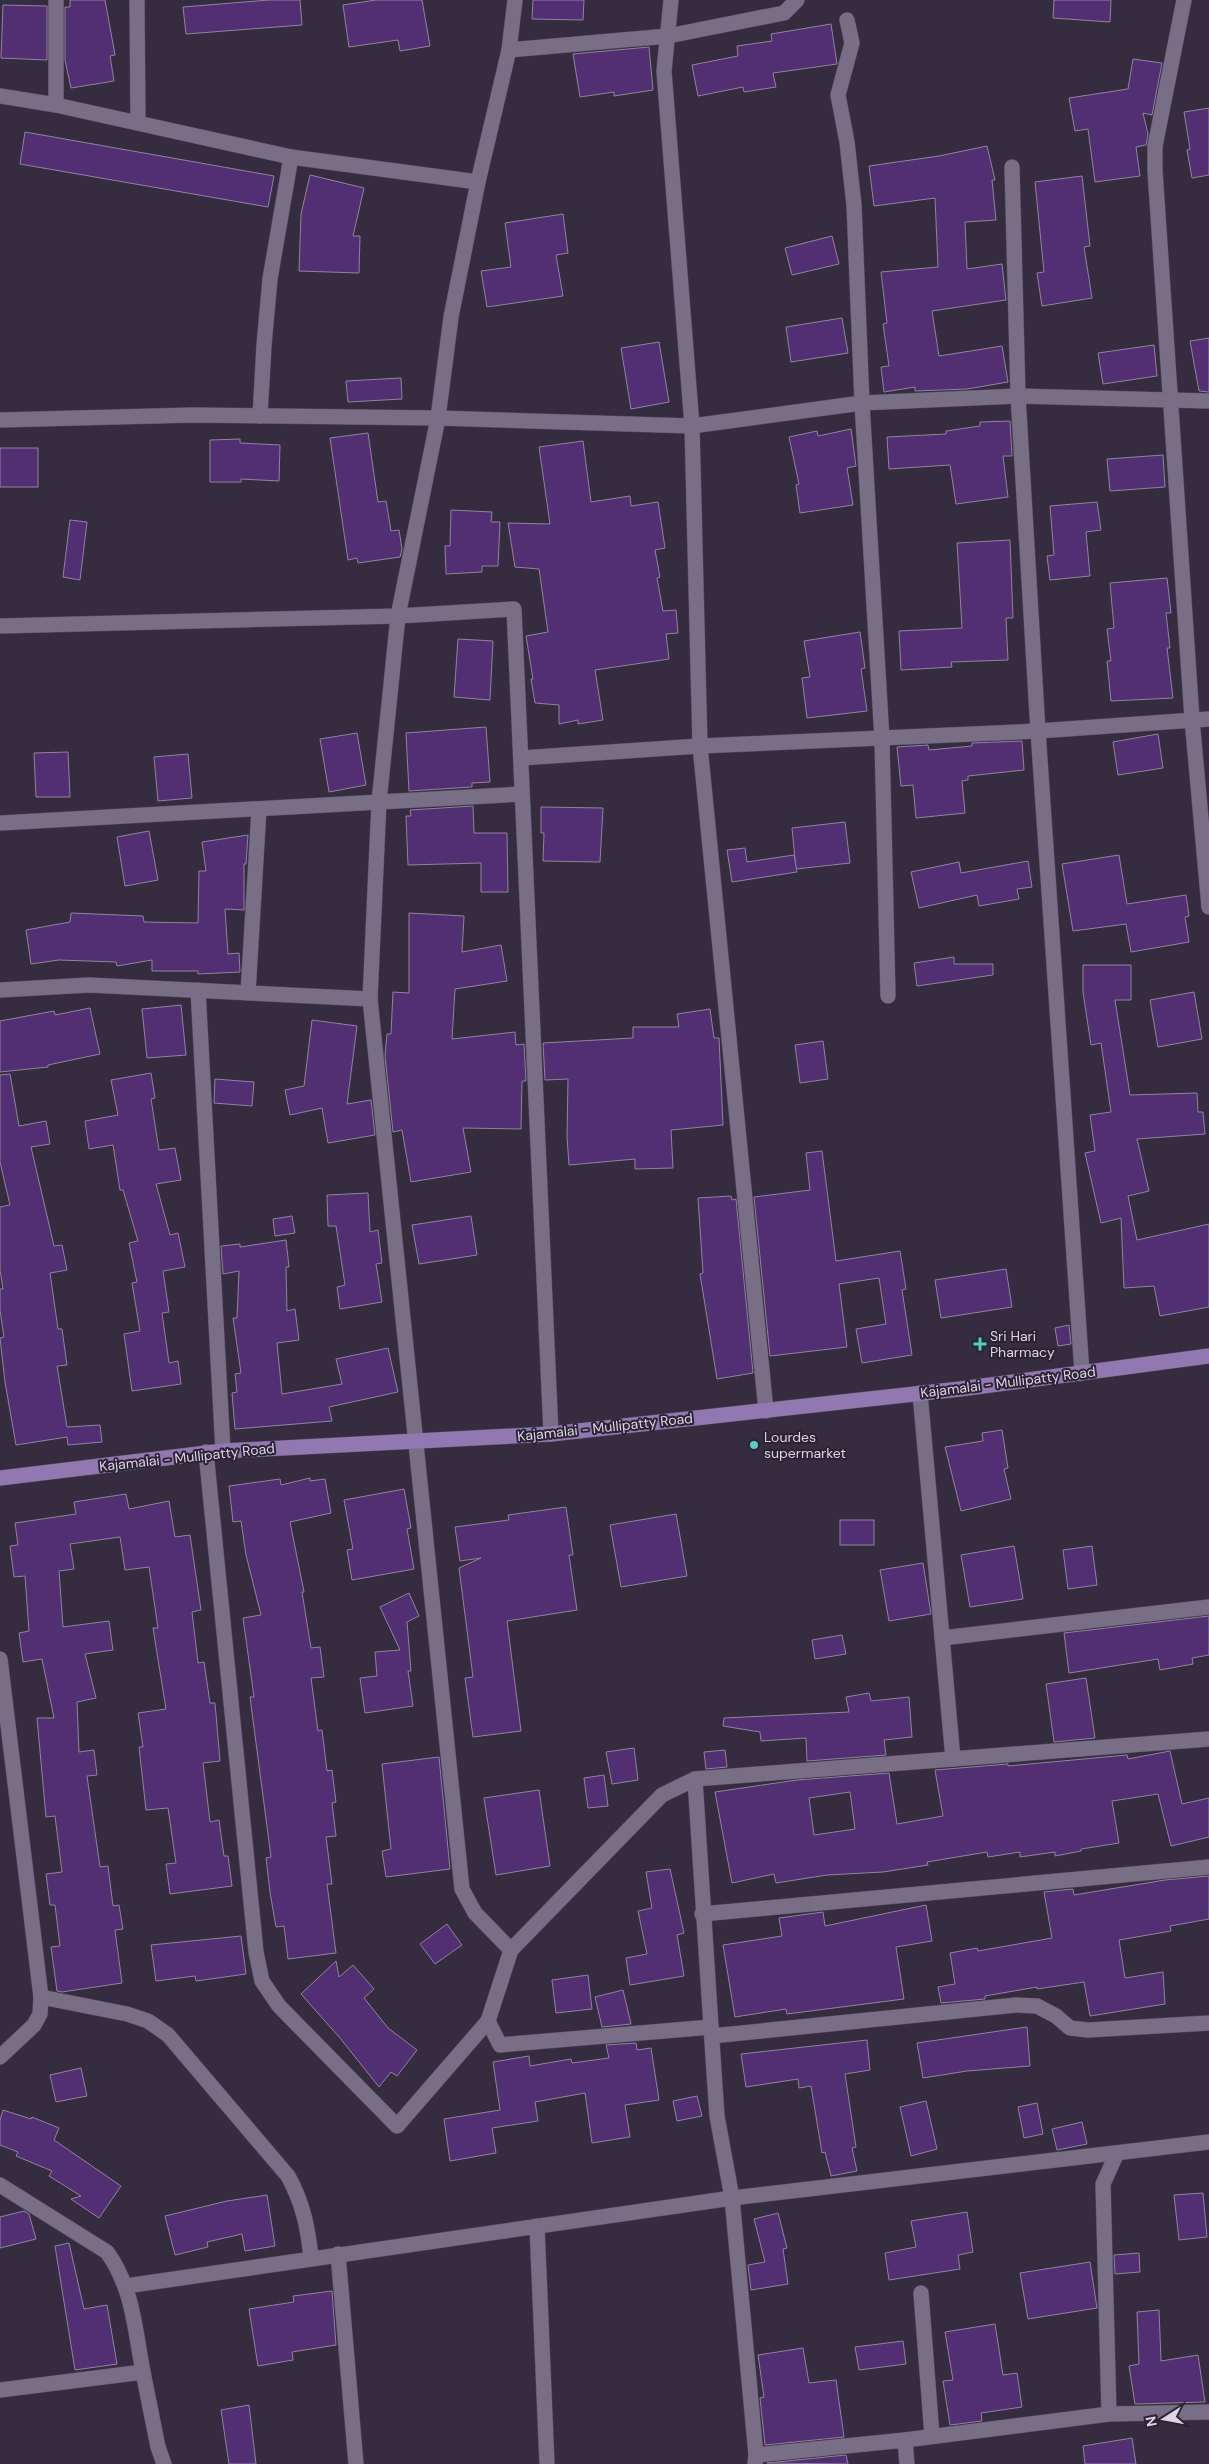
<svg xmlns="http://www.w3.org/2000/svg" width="1209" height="2464" viewBox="0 0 1209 2464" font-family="'DM Sans',sans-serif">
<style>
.building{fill:#522f73;stroke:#8f849d;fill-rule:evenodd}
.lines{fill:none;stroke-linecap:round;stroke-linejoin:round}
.minor-casing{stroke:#524a5c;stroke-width:16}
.major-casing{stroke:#524a5c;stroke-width:16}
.minor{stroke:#786e86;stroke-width:15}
.major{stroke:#9278b1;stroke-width:15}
.poi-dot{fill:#58cec0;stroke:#2b2236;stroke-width:2}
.labels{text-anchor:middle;stroke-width:4;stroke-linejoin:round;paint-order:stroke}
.poi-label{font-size:14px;fill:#dcd6e3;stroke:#2b2236;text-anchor:start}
.street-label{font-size:14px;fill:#dcd6e3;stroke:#2b2236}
</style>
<rect width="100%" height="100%" fill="#352c40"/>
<g class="building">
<polygon points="70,0 105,0 115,55 110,56 114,81 71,88 65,60 65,7 70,7"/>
<polygon points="269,0 300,0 302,25 186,34 183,7"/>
<polygon points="376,0 422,0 430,46 400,51 398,40 349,47 343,5"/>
<polygon points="533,0 584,0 583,20 532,19"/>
<polygon points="1054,0 1111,0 1110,22 1053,18"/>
<polygon points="3,5 47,6 47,60 1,58"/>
<polygon points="831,24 837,64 773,73 776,87 744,92 743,87 698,96 692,65 738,56 737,46 772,41 771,34"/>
<polygon points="649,47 653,90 614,96 614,92 580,97 573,54"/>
<polygon points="1133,59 1162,63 1152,115 1143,113 1148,134 1146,145 1136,147 1140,176 1095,182 1088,129 1075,131 1069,98 1128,89"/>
<polygon points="1209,108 1209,175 1192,178 1187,150 1190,149 1184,112"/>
<polygon points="25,132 274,176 268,207 20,164"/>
<polygon points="987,146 995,180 992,180 996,220 965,222 967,269 1002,264 1006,300 932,311 939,356 1002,346 1008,382 967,389 915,391 915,387 884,392 881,367 889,366 883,324 887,323 881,272 938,267 935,198 874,206 869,166 939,156"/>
<polygon points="310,175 364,188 353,236 360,236 359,273 299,271 301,214"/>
<polygon points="1082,176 1090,246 1084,247 1092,298 1042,306 1037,273 1044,272 1035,182"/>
<polygon points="563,214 568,253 556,255 563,296 487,307 481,271 511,267 505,223"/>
<polygon points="832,236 839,264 792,275 785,248"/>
<polygon points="842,318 848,353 791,362 786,327"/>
<polygon points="1209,338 1209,392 1199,391 1190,341"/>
<polygon points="659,342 669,402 631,409 621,348"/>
<polygon points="1154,345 1157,376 1103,384 1098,353"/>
<polygon points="401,378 402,399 348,402 346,381"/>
<polygon points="1010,421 1012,456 1003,456 1008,497 956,504 950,465 889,469 887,437 946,434 946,431 980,426 980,422"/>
<polygon points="851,429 856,466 847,468 853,505 800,513 796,485 799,484 789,437 817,431 818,436"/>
<polygon points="368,433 378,502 386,501 391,531 399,530 402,549 400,557 358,563 357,558 348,560 330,438"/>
<polygon points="240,439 240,443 280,445 279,481 241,479 241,482 210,482 210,440"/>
<polygon points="583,441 591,502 630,496 631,506 658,502 665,548 655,550 660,577 657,578 663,611 676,610 678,633 666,634 669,659 595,670 603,720 578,724 578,720 559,724 559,705 535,703 531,679 533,679 526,636 548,632 539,569 515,567 508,523 550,524 539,447"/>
<rect x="0" y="448" width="38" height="39"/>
<polygon points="1163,455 1165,487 1110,491 1107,459"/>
<polygon points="1097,502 1101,530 1086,532 1090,576 1050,580 1047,556 1054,555 1050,506"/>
<polygon points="451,510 492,512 491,522 500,522 498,566 482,566 482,572 446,574 445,546 450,546"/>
<polygon points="70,520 87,522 80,580 63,577"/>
<polygon points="1010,540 1013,618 1006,618 1008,660 951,662 952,667 901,670 899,631 962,628 957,543"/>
<polygon points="1167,578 1171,613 1166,613 1170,648 1167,648 1173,698 1111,701 1107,661 1111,661 1107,629 1114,628 1110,583"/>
<polygon points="860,632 865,668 861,669 867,711 807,718 802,678 810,677 804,641"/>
<polygon points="458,639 493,641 490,700 454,697"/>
<polygon points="486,727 490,782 472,783 472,787 409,791 406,733"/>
<polygon points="357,733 366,785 329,792 320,739"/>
<polygon points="1158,734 1163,768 1118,775 1113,742"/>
<polygon points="1022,741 1024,770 968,776 968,780 962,781 965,813 916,818 913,785 901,786 897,747 928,745 929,750 972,746 972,743"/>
<polygon points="68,752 70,797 36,797 34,753"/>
<polygon points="188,754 192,798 158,801 154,757"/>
<polygon points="473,806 474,833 507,833 508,892 481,892 481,863 408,865 406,816 411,816 410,810"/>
<polygon points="541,807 603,808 600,862 543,861 544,833 541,833"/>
<polygon points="845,822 850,863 796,869 792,828"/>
<polygon points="149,831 158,880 125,886 117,837"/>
<polygon points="248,835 246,864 244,864 244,910 225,909 228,954 239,953 240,972 198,974 198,971 152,971 152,960 117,966 116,962 59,960 31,964 26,930 70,922 71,913 143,916 144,922 198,923 199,871 206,871 202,842"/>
<polygon points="745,848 747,862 794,855 797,872 732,882 727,850"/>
<polygon points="1119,855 1127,904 1186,895 1189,916 1185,917 1189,942 1131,952 1126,924 1073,931 1062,864"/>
<polygon points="1028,861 1032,887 1017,889 1019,899 979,906 977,895 919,908 911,872 959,862 961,873"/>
<polygon points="409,913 464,916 462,952 501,945 507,981 455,989 452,1039 515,1032 516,1045 524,1044 526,1081 522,1081 521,1129 463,1128 471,1172 411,1182 402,1130 393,1132 385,1056 387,1034 391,1034 393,992 409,993"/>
<polygon points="954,957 954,964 993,964 993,975 917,986 914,963"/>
<polygon points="1083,965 1131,965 1131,1000 1115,1000 1130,1095 1197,1093 1198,1112 1203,1112 1205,1134 1137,1139 1149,1191 1128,1196 1137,1240 1209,1224 1209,1307 1160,1316 1154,1286 1124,1288 1121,1218 1101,1223 1085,1153 1095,1151 1090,1115 1111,1112 1101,1043 1091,1045 1083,992"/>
<polygon points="1194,992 1202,1039 1158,1047 1150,1000"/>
<polygon points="181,1005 186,1055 147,1058 142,1009"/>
<polygon points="90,1008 100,1054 48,1065 48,1067 0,1072 0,1021 54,1011 55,1015"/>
<polygon points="710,1009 714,1038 719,1038 723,1125 671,1130 673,1168 635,1169 635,1159 569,1165 567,1137 568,1079 545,1080 543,1043 633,1038 633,1027 679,1027 677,1014"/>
<polygon points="312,1020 357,1026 347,1104 371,1100 375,1135 328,1143 322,1108 290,1115 285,1090 304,1086"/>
<polygon points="823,1041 828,1079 800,1083 795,1045"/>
<polygon points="151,1073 155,1098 151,1099 159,1150 175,1148 181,1180 156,1184 170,1235 178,1233 185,1267 163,1271 169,1312 162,1313 169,1363 178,1361 181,1384 132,1391 124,1334 140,1331 132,1283 137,1282 129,1243 138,1241 123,1190 120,1190 113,1145 89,1149 85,1121 118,1115 111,1080"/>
<polygon points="10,1074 19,1126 46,1121 50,1144 31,1147 54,1246 62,1245 67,1270 50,1273 58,1329 62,1329 67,1365 57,1366 67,1427 100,1425 102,1442 68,1445 67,1437 16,1445 5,1382 0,1338 4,1337 0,1310 0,1289 3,1289 0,1270 0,1207 10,1205 0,1162 0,1075"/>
<polygon points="215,1079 254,1082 252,1106 214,1103"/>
<polygon points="822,1151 836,1261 900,1251 906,1289 902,1290 912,1355 862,1363 856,1329 886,1324 879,1278 839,1284 847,1347 770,1356 754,1197 810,1190 806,1153"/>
<polygon points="368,1193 370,1232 378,1230 382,1263 376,1264 382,1302 340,1309 337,1287 345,1285 336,1226 328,1226 327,1195"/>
<polygon points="731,1196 732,1200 736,1199 753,1373 717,1379 700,1274 703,1273 698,1198"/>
<polygon points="292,1216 295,1233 275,1236 273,1219"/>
<polygon points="471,1216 477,1255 419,1264 412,1225"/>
<polygon points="286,1240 289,1267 286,1267 287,1311 295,1309 299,1340 277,1343 282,1394 342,1384 336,1359 388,1348 398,1392 329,1407 332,1421 235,1429 232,1393 237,1392 235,1374 241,1373 233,1318 237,1318 239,1271 223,1274 221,1246 240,1244 240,1247"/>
<polygon points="1006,1269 1012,1307 941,1318 935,1280"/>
<polygon points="1069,1325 1071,1344 1058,1346 1055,1328"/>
<polygon points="1002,1430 1008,1468 1004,1469 1011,1499 961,1511 945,1447 983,1441 982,1433"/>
<polygon points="310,1478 310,1481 325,1479 331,1513 290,1522 304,1592 302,1592 311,1648 320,1647 324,1677 311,1678 318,1731 322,1730 327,1771 332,1770 336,1802 332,1803 336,1836 326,1837 332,1884 327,1884 336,1953 288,1959 284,1926 276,1927 270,1892 266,1858 271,1857 250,1697 254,1697 243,1618 261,1615 246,1555 241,1521 233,1522 229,1486 280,1479 281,1485"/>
<polygon points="404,1489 411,1528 407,1529 414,1569 352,1580 347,1550 353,1549 344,1500"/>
<polygon points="126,1494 129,1509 169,1501 175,1537 190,1535 201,1610 192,1612 198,1663 204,1662 210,1703 215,1703 220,1761 203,1763 210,1822 219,1820 224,1856 228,1856 232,1886 170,1894 166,1864 176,1863 168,1808 146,1810 139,1747 143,1747 138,1713 166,1709 153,1628 158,1628 149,1567 125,1570 120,1537 70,1544 74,1569 59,1571 63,1627 109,1621 113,1650 85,1654 96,1698 77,1702 79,1752 94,1750 97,1775 87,1776 100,1867 108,1866 113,1906 119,1905 123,1929 115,1930 122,1983 62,1992 57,1991 51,1947 60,1946 55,1905 50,1905 46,1874 62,1872 55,1816 46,1817 37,1718 54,1718 42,1659 23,1662 19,1633 29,1631 25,1576 14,1577 10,1546 18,1545 15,1523 76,1514 74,1502"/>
<polygon points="566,1507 573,1555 569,1555 577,1610 507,1621 521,1731 473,1737 465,1678 473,1677 459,1568 481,1558 460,1561 455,1527 509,1520 508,1515"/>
<polygon points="676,1514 687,1576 621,1587 610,1525"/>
<rect x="840" y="1520" width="34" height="25"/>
<polygon points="1014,1546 1023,1599 970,1607 961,1555"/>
<polygon points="1092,1546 1097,1585 1068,1589 1063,1550"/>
<polygon points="923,1563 931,1614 889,1621 880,1570"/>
<polygon points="409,1593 419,1616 407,1622 411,1671 408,1671 413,1706 365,1713 360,1678 377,1676 375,1652 400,1650 380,1607"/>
<polygon points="1209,1616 1209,1655 1192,1658 1193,1664 1160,1670 1158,1659 1069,1673 1064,1633"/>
<polygon points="842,1635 846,1654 815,1659 812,1640"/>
<polygon points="1086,1678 1095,1738 1054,1742 1046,1684"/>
<polygon points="869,1693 871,1701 909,1697 912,1737 884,1740 886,1755 807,1761 806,1738 761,1741 760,1732 723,1726 724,1718 849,1712 846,1697"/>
<polygon points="634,1748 638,1780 612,1784 606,1752"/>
<polygon points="725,1750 727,1767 706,1769 704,1752"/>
<path d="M 1170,1751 L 1182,1804 L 1209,1798 L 1209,1837 L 1171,1846 L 1158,1794 L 1112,1801 L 1119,1843 L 1081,1849 L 1081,1851 L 1055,1856 L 1055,1852 L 1020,1857 L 1020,1852 L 988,1857 L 987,1852 L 927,1862 L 928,1865 L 883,1872 L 827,1875 L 776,1883 L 774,1874 L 732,1883 L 715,1792 L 797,1780 L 889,1773 L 897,1824 L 943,1816 L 935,1770 L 1008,1764 L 1008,1766 L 1127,1755 L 1128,1759 ZM 850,1792 L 855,1829 L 814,1835 L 809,1798 Z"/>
<polygon points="439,1757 450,1869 386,1877 382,1851 391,1849 382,1764"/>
<polygon points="604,1775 608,1806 588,1808 584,1778"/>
<polygon points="539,1790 550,1866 496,1875 484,1798"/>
<polygon points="670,1869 684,1933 677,1935 684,1976 630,1985 626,1958 647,1954 638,1911 652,1908 646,1872"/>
<polygon points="1209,1876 1209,1919 1170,1926 1171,1931 1119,1940 1125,1978 1163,1972 1165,2004 1090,2016 1084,1982 1037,1989 1037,1987 985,1996 985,1999 941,2003 938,1987 955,1984 950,1953 977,1948 978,1951 1052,1938 1044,1892 1073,1889 1074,1895 1165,1880"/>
<polygon points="926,1905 932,1941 896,1947 904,1999 787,2014 786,2009 735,2017 723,1945 782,1936 779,1918 823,1912 825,1926"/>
<polygon points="447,1924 462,1945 435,1964 420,1944"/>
<polygon points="241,1936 246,1974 196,1981 195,1976 156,1981 151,1945"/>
<polygon points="336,1961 339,1977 353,1965 374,1989 364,1998 388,2028 417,2050 397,2076 391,2072 379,2087 340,2038 301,1994"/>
<polygon points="588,1975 592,2009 556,2013 552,1980"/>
<polygon points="623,1990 631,2024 602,2027 595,1997"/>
<polygon points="1027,2027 1030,2066 967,2071 923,2078 917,2043"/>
<polygon points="867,2040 870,2070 845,2074 856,2147 852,2148 857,2171 831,2176 825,2152 822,2153 811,2086 799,2088 798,2079 746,2087 741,2054"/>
<polygon points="636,2043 637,2050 651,2048 659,2100 625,2105 630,2137 592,2143 585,2093 535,2102 538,2121 492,2128 496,2153 450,2161 444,2119 500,2110 493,2062 529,2056 530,2066 571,2059 572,2063 609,2058 606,2045"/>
<polygon points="81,2068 87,2096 56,2102 50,2075"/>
<polygon points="697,2096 702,2116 677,2121 673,2101"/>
<polygon points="926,2101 937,2149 911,2156 900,2107"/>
<polygon points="1037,2103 1043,2134 1024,2138 1018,2107"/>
<polygon points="3,2110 31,2119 32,2117 59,2128 54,2140 121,2186 99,2218 71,2199 81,2196 49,2176 52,2171 16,2156 18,2152 0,2145 0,2120"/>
<polygon points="1082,2122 1087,2144 1057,2150 1052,2129"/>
<polygon points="1203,2193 1207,2237 1179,2240 1174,2195"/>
<polygon points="267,2195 275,2246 245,2251 242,2234 207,2242 208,2247 175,2255 165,2216 227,2201"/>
<polygon points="24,2211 29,2214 36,2239 0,2248 0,2217"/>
<polygon points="967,2212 973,2252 958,2255 960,2269 889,2280 885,2253 916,2247 911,2221"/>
<polygon points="778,2213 787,2248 783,2249 788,2284 751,2290 748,2265 765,2262 754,2219"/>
<polygon points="69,2243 84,2309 107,2305 117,2364 75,2370 55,2246"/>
<polygon points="1139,2253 1140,2272 1115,2274 1114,2255"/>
<polygon points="1090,2262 1097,2308 1028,2319 1020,2273"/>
<polygon points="332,2291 336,2345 292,2352 293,2360 258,2366 249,2309 294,2302 293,2296"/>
<polygon points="1159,2310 1161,2361 1198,2355 1205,2402 1135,2404 1129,2366 1139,2364 1137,2312"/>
<polygon points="995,2324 1003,2375 1017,2373 1022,2407 981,2413 982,2421 950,2425 943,2381 953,2380 945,2332"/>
<polygon points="903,2341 906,2364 859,2370 855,2347"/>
<polygon points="803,2348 809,2383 836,2380 844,2437 765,2445 760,2398 764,2397 758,2355"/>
<polygon points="249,2405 256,2464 229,2464 221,2410"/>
<polygon points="1132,2438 1136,2464 1085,2464 1083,2446"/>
<polygon points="846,2455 848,2464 767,2463"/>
</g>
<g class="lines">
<g class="minor-casing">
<g id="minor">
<polyline points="56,0 56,105"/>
<polyline points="137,0 138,123"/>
<polyline points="671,0 664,71 692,426 700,746 766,1411"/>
<polyline points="1184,0 1155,146 1155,171 1192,719 1209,907"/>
<polyline points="847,20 852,43 838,95 847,142 854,205 862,403 882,739 888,996"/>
<polyline points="509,50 668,36 784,13 797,0"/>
<polyline points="0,96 56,105 291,157 478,182"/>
<polyline points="1012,167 1018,396 1038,731 1082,1373"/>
<polyline points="260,416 264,345 270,279 291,157"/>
<polyline points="0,420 193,415 438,418 692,426 862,403 1018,396 1209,401"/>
<polyline points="0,626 398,616 514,609 551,1434"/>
<polyline points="521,758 700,746 1038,731 1209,719"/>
<polyline points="0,823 522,794"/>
<polyline points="0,990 89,985 370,999"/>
<polyline points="198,990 223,1451"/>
<polyline points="248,993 259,809"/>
<polyline points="920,1393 953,1759"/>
<polyline points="206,1452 256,1952 262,1981 279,2006 397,2126 488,2021"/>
<polyline points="942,1638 1209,1607"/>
<polyline points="0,1659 41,1997 40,2014 34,2025 0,2057"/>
<polyline points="695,1779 1209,1739"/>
<polyline points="702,1914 1209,1867"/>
<polyline points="511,1950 488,2021 500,2045 711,2027 695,1779 662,1795 511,1950 475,1913 462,1889 370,999 379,802 398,616 438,418 451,317 478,182 509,50 515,0"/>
<path d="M 41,1997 L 127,2014 L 148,2021 L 168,2035 L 288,2176 C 303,2203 308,2228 311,2258"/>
<polyline points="711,2027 717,2116 732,2198 1209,2142"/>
<polyline points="712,2036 1016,2005 1037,2006 1056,2016 1070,2028 1088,2030 1209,2023"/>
<path d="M 0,2185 L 107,2252 C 133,2288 135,2330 143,2372 C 148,2397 153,2422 158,2447 L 164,2464"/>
<polyline points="537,2226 547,2464"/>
<polyline points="338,2254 356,2464"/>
<polyline points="126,2286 732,2198 756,2455"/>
<polyline points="921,2293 932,2436"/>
<polyline points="0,2390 143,2372"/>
<polyline points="1109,2414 1103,2184 1117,2153"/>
<polyline points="905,2440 1109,2414 1209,2412"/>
<polyline points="755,2464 756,2455 905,2440 907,2464"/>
</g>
</g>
<g class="major-casing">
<polyline id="major" points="0,1478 223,1451 551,1434 960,1389 1209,1356"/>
</g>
<use href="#minor" class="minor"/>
<use href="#major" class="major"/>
</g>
<g class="poi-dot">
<path d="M977.5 1336.5h5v5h5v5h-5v5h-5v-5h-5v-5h5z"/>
<circle cx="754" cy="1445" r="5"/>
</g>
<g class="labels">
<g class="poi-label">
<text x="990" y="1341">Sri Hari<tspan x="990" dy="16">Pharmacy</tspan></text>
<text x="764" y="1442">Lourdes<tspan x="764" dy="16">supermarket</tspan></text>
</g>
<g class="street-label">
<text transform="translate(1008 1382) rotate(-7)" y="5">Kajamalai - Mullipatty Road</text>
<text transform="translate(605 1427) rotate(-6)" y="5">Kajamalai - Mullipatty Road</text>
<text transform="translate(187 1457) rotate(-6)" y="5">Kajamalai - Mullipatty Road</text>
</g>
</g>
<g transform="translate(1164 2419) rotate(259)" stroke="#2b2236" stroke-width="4" paint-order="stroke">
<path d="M0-4L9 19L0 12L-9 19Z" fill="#dcd6e3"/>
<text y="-8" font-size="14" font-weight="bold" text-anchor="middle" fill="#dcd6e3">N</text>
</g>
</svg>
